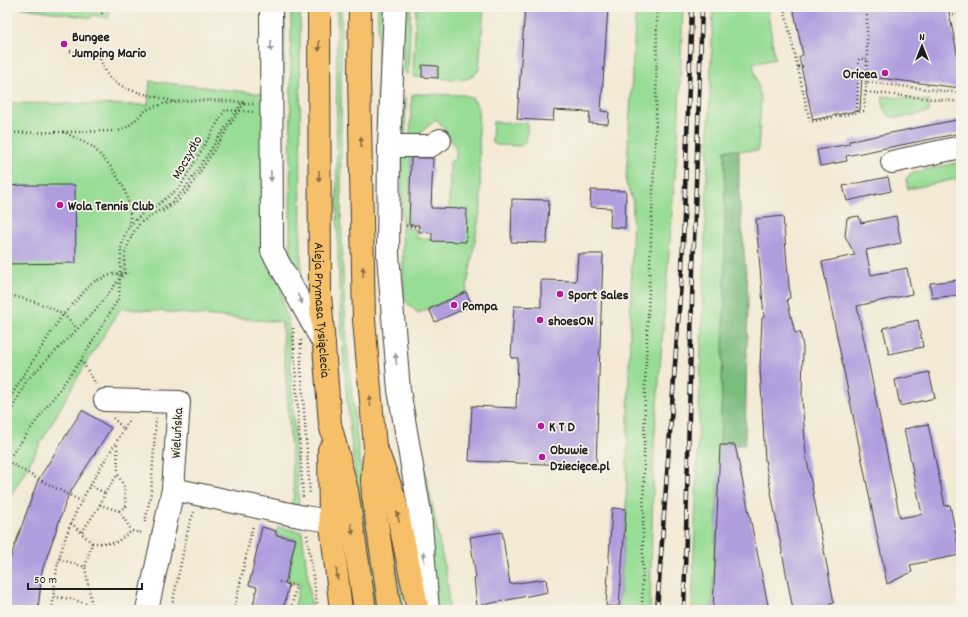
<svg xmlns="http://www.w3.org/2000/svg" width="968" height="617" viewBox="0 0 968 617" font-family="Dekko,sans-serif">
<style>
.green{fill:#98dd95;stroke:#5a7c58}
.forest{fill:#7abc7e;stroke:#4b6c4d}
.building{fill:#af9dde}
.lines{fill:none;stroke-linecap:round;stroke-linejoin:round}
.minor-casing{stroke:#3c3b38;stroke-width:24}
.major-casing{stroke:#3c3b38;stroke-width:24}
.path{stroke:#3c3b38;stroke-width:2.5;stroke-dasharray:1 3;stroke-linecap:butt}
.minor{stroke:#fff;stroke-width:22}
.major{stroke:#f6c06b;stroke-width:22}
.rail-casing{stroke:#1c1c1c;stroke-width:4.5}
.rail{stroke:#f7f3e8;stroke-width:3;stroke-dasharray:9;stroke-linecap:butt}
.oneway{fill:#999}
.oneway2{fill:#896e44}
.poi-dot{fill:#b5179e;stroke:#f7f3e8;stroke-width:1.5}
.labels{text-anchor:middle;stroke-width:3.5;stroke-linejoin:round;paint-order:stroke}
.poi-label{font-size:14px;font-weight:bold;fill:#1c1c1c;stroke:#f7f3e8;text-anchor:start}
.street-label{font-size:14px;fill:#1c1c1c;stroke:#f7f3e8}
</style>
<rect width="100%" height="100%" fill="#f7f3e8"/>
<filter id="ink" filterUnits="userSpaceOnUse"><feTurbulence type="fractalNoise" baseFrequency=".025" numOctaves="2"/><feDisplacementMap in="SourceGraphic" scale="8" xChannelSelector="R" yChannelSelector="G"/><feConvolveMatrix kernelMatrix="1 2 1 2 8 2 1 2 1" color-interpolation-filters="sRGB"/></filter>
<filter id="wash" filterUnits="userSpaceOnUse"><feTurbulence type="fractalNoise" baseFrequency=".012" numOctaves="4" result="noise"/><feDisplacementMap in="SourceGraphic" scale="16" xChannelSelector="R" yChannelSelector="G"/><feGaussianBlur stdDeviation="0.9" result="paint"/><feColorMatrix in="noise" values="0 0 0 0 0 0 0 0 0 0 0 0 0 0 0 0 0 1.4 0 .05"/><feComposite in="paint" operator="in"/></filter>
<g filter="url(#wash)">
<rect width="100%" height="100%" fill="#f3e9d4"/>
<g class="green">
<polygon points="18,7 110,7 109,18 93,15 91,18"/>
<polygon points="281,7 285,7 284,96 282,100"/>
<polygon points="291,7 300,7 301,281 295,277 295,267 290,258"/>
<path d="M 337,7 L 341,7 C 342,103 339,200 344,296 C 350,402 365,505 380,610 L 374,610 C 362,532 351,454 345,375 C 334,253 337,129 337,7 Z"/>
<polygon points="378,7 386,7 381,127 378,125"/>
<polygon points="402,7 411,7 408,75 403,70"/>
<path d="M 416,7 L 484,7 L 479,69 C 471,84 453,79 438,78 L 438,66 L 423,65 L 422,77 L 413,77 Z"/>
<polygon points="636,7 683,7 678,137 654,444 650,610 619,610 626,509 633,202 626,183"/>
<polygon points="713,7 767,7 775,59 753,64 761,99 758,151 725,150 725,291 720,445 712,610 692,610"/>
<polygon points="150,81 264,94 283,305 288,322 299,506 291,505 294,495 282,322 121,308 79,375 7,503 7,103 148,105"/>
<polygon points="415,94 465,95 473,99 478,107 481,206 466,292 418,313 404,300 402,228 416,229 416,238 432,239 432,241 449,209 450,162 456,158 456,148 437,119 421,132 417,139 410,137 412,95"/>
<path d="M 883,96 L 929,101 L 929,112 C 908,116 880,128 883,96 Z"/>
<polygon points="406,98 405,138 395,137 400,103"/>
<polygon points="493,122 527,123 527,139 521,146 497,145 492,142"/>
<polygon points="405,155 411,155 409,225 402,225 402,158"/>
<polygon points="961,162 961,178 908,189 906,179 911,173"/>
<polygon points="404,365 448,585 449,610 437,610"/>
<polygon points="278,527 302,532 312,610 294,610 300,584 287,581 296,539 276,535"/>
<polygon points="390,530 405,610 402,610"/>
</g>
<polygon class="forest" points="725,150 739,150 739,194 748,296 745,445 720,445 725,291"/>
<g id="blocks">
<g class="building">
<polygon points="525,7 608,7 601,111 609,112 608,124 589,123 590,112 554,110 553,121 517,119"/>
<polygon points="793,7 948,7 961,73 961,88 862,76 860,110 813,120 799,57 803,55"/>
<polygon points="422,65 438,66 438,78 422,77"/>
<polygon points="961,119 961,133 846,156 847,161 820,166 817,150 849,144 849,141 856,140"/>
<polygon points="411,158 433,158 431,208 467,209 466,242 432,241 432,233 419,232 419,225 409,225"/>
<polygon points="888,177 891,191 847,201 843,186"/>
<polygon points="23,185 75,185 76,263 7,264 7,186"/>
<polygon points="591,190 626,191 625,228 610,227 611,208 590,207"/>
<polygon points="512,199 549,200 547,243 511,242"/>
<polygon points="783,216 790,298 787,299 795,333 800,332 803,347 802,397 806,455 834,603 830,604 831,610 793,610 765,460 760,367 762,318 764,317 756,219"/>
<polygon points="859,216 861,223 896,216 901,243 866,250 871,275 907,268 912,294 857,306 900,518 922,514 904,429 928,424 945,506 950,505 960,555 910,565 912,572 887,584 822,262 855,255 845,236 847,218"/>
<polygon points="578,254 603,254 596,466 469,461 472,406 516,408 518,358 511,358 514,306 541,307 541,280 576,281"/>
<polygon points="958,280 960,295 932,298 930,283"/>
<polygon points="466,292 472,305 435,322 429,309"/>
<polygon points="918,320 923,347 889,354 883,328"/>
<polygon points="929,372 935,398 900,406 895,380"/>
<polygon points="82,410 111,428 68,496 42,571 38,610 7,610 9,562 38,480"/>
<polygon points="720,445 735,445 769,610 713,610"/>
<polygon points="612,508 626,509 619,607 606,606"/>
<polygon points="262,527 276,531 276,535 296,539 285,584 289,585 283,610 252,610 257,587 249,585"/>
<polygon points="502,532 510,584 546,579 548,592 477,606 474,578 476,578 470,537"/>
</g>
</g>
</g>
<g filter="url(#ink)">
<use href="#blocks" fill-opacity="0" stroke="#3c3b38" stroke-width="1"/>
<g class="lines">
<g class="minor-casing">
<g id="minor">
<polyline points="271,7 272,251 324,344"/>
<polyline points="395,7 389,146 388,255 399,390 420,513 428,610"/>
<polyline points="389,146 430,146 440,140"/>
<polyline points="892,162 961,147"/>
<polyline points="105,400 179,402 173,489 147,610"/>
<polyline points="173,489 304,517 331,521"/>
</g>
</g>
<g class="major-casing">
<g id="major">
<path id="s1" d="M 319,7 L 320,294 L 330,424 L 347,490 L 365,610"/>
<polyline points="360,7 359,75 364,320 375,447 372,480 373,496 390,610"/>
<polyline points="329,450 330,516 341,610"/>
<polyline points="378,453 394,496 418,610"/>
</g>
</g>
<g class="path">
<polyline points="784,7 810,122 864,111 866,82 961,93"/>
<polyline points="102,14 103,7"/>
<polyline points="949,15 961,13"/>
<path d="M 70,51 L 99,57 C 103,64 105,73 111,79 C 128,94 155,94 176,103"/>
<polyline points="798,67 805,66"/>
<polyline points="866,82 867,59"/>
<polyline points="866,92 961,102"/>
<polyline points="857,112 859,59 867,59 867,7"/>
<path d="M 7,133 L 118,131 C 134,127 138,112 153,107 C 180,97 217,101 245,102 L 189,189 L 176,203 L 160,213"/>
<polyline points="66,133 93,147 112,168 124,188 130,208 130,225"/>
<polyline points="7,176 12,176 11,134"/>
<polyline points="406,226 419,227"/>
<path d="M 7,294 C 33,302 61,306 77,329"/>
<polyline points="293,328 303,498"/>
<polyline points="301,340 301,366 310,495"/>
<polyline points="81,360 96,384"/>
<polyline points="7,405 15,389 61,317 93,282 113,274 129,273"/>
<polyline points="7,419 27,380 95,311 124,273 125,252 133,233 140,223 172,202 184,190 241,104 254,104"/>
<polyline points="124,429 130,418"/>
<polyline points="7,461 81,360 119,298 121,248 125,234 130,225 144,212 159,204 180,187 225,110 254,112"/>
<polyline points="7,461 38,479 81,501"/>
<polyline points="118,475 124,487 126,506 119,511"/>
<polyline points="89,485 105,493"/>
<polyline points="100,505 105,493 118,474 117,443"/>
<polyline points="145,522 151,493 156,418"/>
<polyline points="71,523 92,543 85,567"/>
<polyline points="82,532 100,505 119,511 132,531"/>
<polyline points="307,535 318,610"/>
<polyline points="92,543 115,543 132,531 143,533"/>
<polyline points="59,559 85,567 92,606 95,610"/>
<polyline points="279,582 296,586 291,610"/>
<polyline points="54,597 72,599 92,606"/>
<path d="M 52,610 C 54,593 55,575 59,559 C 71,510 99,471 124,429 L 113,418"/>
<polyline points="171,610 189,525 194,512"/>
<polyline points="234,610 253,525"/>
<polyline points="642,610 645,385 656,119 657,7"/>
</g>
<use href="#minor" class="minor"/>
<use href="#major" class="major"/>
<g class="rail-casing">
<g id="rail">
<polyline points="657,610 682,269 692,7"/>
<polyline points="684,610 692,300 702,7"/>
</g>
</g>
<use href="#rail" class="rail"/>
</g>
<defs><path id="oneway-solid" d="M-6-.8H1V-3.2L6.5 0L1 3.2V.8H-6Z"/></defs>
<g class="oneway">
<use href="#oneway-solid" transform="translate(271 46) rotate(90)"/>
<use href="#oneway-solid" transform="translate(271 176) rotate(89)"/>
<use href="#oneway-solid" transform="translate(300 299) rotate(63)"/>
<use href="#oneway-solid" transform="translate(396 359) rotate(-96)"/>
<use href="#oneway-solid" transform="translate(424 557) rotate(-95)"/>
</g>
<g class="oneway2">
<use href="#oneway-solid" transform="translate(319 46) rotate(90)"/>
<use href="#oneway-solid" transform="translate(361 142) rotate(-91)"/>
<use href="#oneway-solid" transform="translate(319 176) rotate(90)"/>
<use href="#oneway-solid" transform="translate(363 272) rotate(-91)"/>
<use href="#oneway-solid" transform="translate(370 401) rotate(-96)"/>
<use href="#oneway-solid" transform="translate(398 517) rotate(-102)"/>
<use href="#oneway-solid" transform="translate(352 529) rotate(82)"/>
<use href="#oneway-solid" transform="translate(337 574) rotate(83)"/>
</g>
</g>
<g class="poi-dot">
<circle cx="64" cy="44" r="4"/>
<circle cx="885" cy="73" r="4"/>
<circle cx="60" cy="205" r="4"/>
<circle cx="560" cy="294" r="4"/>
<circle cx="454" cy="305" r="4"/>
<circle cx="540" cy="320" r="4"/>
<circle cx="541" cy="426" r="4"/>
<circle cx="542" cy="457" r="4"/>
</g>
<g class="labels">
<g class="poi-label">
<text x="72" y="41">Bungee<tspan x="72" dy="16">Jumping Mario</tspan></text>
<text x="877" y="78" text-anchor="end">Oricea</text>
<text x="68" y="210">Wola Tennis Club</text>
<text x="568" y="299">Sport Sales</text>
<text x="462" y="310">Pompa</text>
<text x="548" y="325">shoesON</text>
<text x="549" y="431">K T D</text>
<text x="550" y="454">Obuwie<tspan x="550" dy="16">Dziecięce.pl</tspan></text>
</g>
<g class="street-label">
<text transform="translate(186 157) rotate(-60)" y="5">Moczydło</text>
<text dy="5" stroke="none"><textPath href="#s1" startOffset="303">Aleja Prymasa Tysiąclecia</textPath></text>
<text transform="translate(176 433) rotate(-87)" y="5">Wieluńska</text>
</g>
</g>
<rect width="968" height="617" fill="none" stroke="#f7f3e8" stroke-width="24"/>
<g transform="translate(922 46)" stroke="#f7f3e8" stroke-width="3" paint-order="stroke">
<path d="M0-3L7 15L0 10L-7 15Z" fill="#1c1c1c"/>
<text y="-6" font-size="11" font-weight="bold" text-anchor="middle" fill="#1c1c1c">N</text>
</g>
<path d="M28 583v6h114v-6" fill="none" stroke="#1c1c1c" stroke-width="2"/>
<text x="34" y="583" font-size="12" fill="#1c1c1c" stroke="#f7f3e8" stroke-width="3" paint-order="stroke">50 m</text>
</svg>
